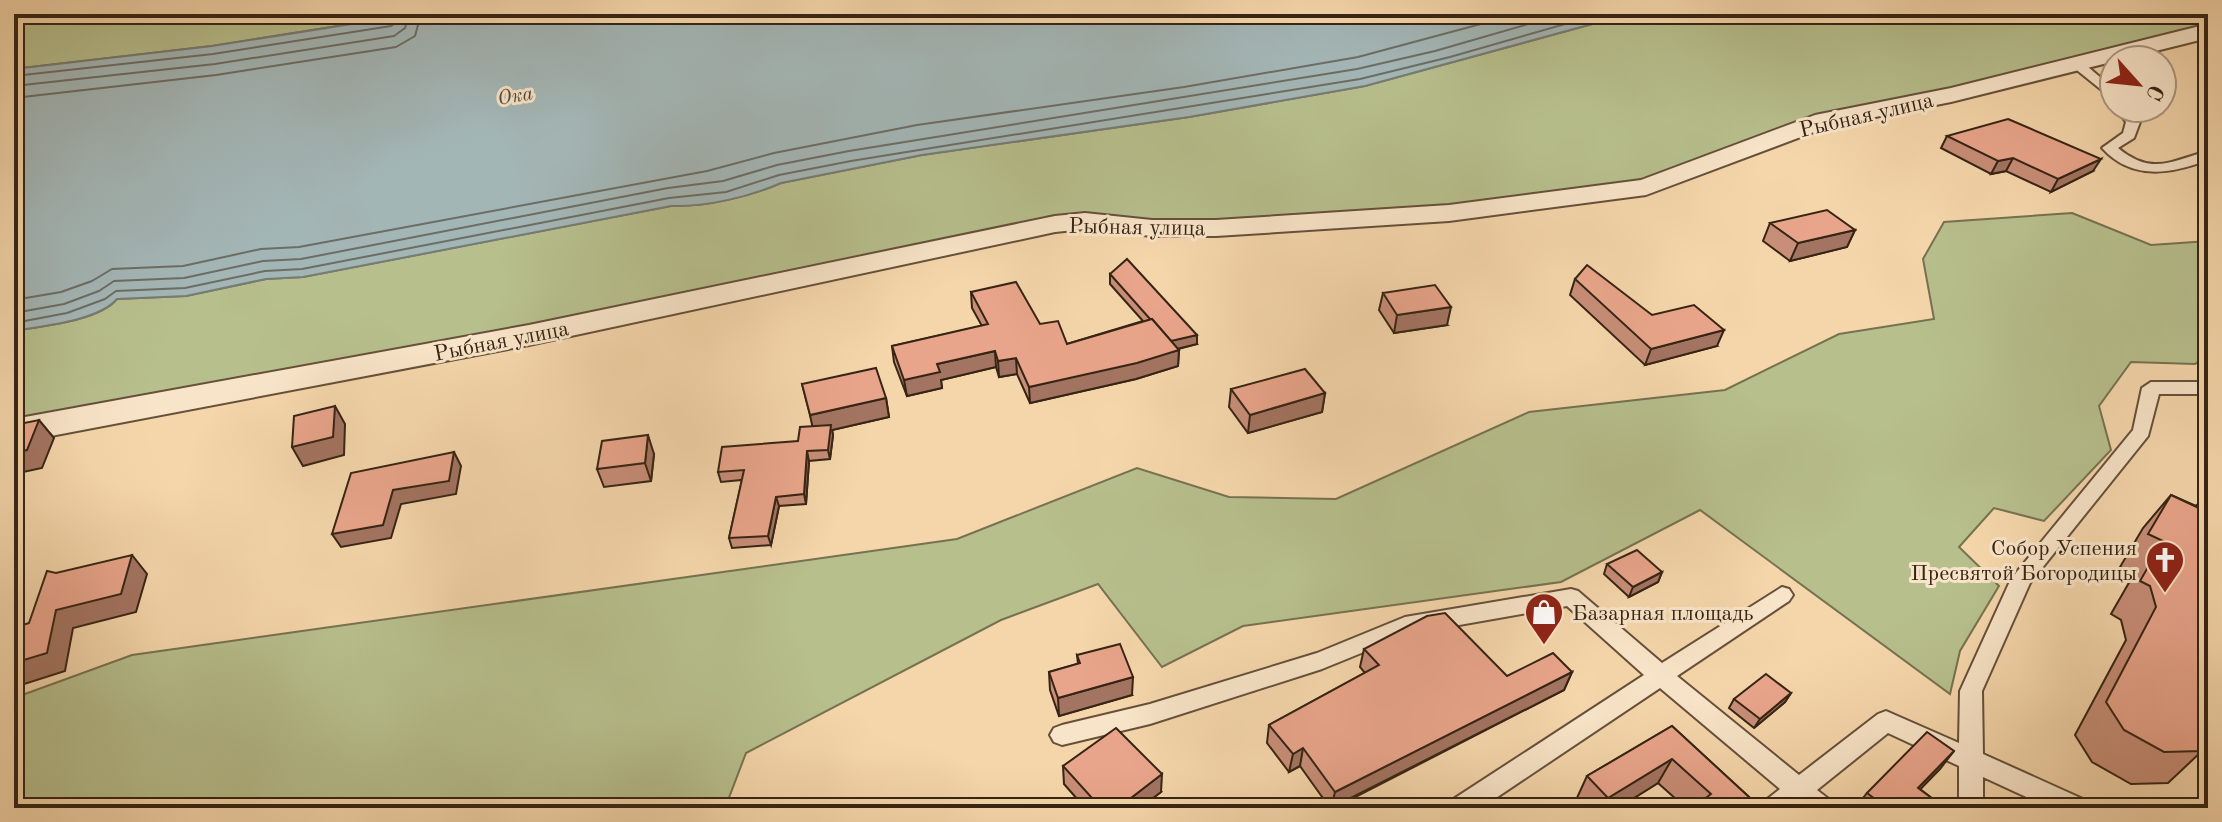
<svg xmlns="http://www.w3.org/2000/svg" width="2222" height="822" viewBox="0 0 2222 822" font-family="'Old Standard TT',serif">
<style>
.green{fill:#b7bf8d;stroke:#767250;stroke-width:2}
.water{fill:#a3b6b6;stroke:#777c75;stroke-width:2}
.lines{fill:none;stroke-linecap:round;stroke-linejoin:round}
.shore{stroke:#6c6d65;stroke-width:2}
.lane-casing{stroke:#66503a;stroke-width:4}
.street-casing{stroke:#66503a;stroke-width:4}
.lane{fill:#f8e4c8;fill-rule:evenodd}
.street{fill:#f8e4c8;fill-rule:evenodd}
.wall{fill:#c88e78;stroke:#362414;stroke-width:2}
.shaded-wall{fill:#a37461;stroke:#362414;stroke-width:2}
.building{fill:#e9a58b;stroke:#362414;stroke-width:2}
.labels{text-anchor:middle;stroke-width:6;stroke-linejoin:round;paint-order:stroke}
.far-water-label{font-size:20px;font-style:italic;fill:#51483c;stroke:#f8e4c8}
.street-label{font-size:22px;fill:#362414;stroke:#f8e4c8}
.poi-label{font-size:22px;fill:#362414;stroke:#f8e4c8;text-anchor:end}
</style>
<rect width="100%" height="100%" fill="#f5d6ab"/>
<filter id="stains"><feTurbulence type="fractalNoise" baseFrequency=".0025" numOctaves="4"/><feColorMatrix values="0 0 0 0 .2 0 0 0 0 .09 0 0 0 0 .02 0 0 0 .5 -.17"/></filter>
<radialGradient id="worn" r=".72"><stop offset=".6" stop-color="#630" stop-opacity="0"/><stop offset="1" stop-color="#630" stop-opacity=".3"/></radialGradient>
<g class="green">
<polygon points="53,14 413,14 212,46 14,69 14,19"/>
<path d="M 1629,14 L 2208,14 L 2208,34 L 1835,123 L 1652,192 L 1452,218 L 1087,225 L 14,437 L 14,331 C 42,326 99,321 117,299 L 186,296 L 266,279 L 303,277 L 671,206 C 706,207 749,197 781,183 L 922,155 L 1189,117 L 1365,86 Z"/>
<polygon points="2072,213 2151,245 2208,241 2208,357 2195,364 2131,362 2099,406 2111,450 2044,521 1994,508 1959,547 1999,586 1960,651 1950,694 1700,510 1561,582 1243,626 1162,667 1098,584 1001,620 746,753 725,808 14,808 14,698 132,655 957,539 1137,468 1229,497 1336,499 1529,412 1725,390 1839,334 1934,319 1923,259 1944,222"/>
</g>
<path class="water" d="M 415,14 L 1629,14 L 1365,86 L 1189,117 L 922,155 L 781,183 C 749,197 706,207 671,206 L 303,277 L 266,279 L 186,296 L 117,299 C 98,321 42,326 14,331 L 14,69 L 212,46 Z"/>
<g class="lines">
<g class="shore">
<polyline points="14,76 213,54 391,26 398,21 399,14"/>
<polyline points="14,86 215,64 394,36 405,28 409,14"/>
<polyline points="14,98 216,75 396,47 415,36 421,14"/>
<polyline points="14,300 61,292 92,281 112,269 183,266 261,249 299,247 707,171 774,153 917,125 1184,87 1358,57 1518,14"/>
<polyline points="14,313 64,304 99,291 114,281 184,278 263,261 301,259 668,188 723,181 777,165 849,151 1357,69 1435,51 1563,14"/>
<polyline points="14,323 67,313 105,299 116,291 185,288 265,271 302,269 669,198 726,192 779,175 851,161 1360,79 1450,57 1600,14"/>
</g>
<g class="lane-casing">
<g id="lane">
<polygon points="2073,61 2081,61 2114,89 2114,100 2073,67"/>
<path d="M 2116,108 L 2130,108 L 2140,122 L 2134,138 L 2118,148 C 2152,176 2171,161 2208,151 L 2208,160 C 2171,174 2132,181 2102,148 L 2123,133 L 2126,122 Z"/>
<polygon points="2151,382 2208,382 2208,394 2159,394 2148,436 2030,583 1982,691 1983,754 2085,800 2088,808 2050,808 1983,777 1983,808 1959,808 1959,766 1888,733 1817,790 1830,800 1833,808 1803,808 1798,804 1794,808 1763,808 1766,800 1780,789 1660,688 1481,808 1449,808 1452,800 1644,675 1567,606 1408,634 1322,669 1150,724 1062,745 1054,742 1050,735 1054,728 1062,725 1150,704 1317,653 1405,617 1571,589 1578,591 1662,663 1782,587 1789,589 1793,595 1789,601 1677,676 1799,775 1878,714 1886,711 1959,743 1960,691 2011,579 2133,430 2142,388"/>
</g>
</g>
<g class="street-casing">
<polygon id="street" points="2208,24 2208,38 1951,102 1830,126 1646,195 1449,221 1216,236 1152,236 1085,229 1055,232 529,345 14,443 14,419 529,325 1055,216 1085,213 1152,220 1216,220 1449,205 1641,180 1815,115 1951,88"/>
</g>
<use href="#lane" class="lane"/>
<use href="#street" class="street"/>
</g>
<g class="wall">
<polygon points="1947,136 2093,171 2051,192 2006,171 1991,174 1941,148"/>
<polygon points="1770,223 1855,230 1847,247 1790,261 1763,241"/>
<polygon points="1110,274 1197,344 1178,349 1179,350 1178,366 1136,379 1030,403 1017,374 999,377 996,367 941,380 942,388 907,396 894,362 892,346 982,326 972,308 971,292 1040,324 1067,344 1143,321 1110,284"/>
<polygon points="1575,279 1652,315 1717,346 1645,365 1570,295"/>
<polygon points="1383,293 1447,325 1394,333 1379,310"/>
<polygon points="802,384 886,398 889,417 832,430 833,435 830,459 809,461 806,504 779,506 771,545 732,548 729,538 742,480 721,482 718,472 798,441 813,426"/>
<polygon points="1231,389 1325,393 1322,412 1248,433 1229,407"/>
<polygon points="654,454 651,481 604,487 597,469"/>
<polygon points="2208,493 2208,736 2202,751 2168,783 2131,784 2092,762 2075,735 2126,640 2121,620 2111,614 2134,574 2120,567 2143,528 2171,495 2196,506"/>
<polygon points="1607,564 1662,572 1658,582 1629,597 1604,574"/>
<polygon points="1364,649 1507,676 1572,672 1564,690 1334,808 1330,808 1300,766 1289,772 1267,743 1269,725 1365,673 1360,667"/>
<polygon points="1077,655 1132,695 1059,716 1050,690 1049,672 1078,664"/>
<polygon points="1791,693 1785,702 1754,728 1729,708 1734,699"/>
<polygon points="1672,726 1749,797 1742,808 1686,808 1658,783 1618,808 1584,808 1576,800 1587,776"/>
<polygon points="1954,751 1920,789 1945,808 1855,808 1867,793"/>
<polygon points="1063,766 1161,792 1140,808 1085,808 1064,784"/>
</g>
<g class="shaded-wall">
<polygon points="2013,158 2006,171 1991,174 1998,161"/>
<polygon points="2101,159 2093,171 2051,192 2058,179"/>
<polygon points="1855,230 1847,247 1790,261 1798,243"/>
<polygon points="1451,307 1447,325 1394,333 1397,315"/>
<polygon points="1724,330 1717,346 1645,365 1651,349"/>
<polygon points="1197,335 1197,344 1169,351 1170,341"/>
<polygon points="1179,350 1178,366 1136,379 1030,403 1029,387"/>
<polygon points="995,351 996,367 941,380 942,388 907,396 904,380 937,364"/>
<polygon points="1016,358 1017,374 999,377 998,361"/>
<polygon points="1325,393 1322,412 1248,433 1250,415"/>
<polygon points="886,398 889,417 832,430 833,435 830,459 828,450 814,434 810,415"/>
<polygon points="335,406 345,424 344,455 303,466 292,447"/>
<polygon points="39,420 54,438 42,468 14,474 14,452"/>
<polygon points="648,435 654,454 651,481 645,463"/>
<polygon points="807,451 809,461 806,504 804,494"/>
<polygon points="454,452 461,466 456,494 401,504 391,538 341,547 332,534 393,490"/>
<polygon points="776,497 779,506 771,545 768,536"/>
<polygon points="132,555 147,574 136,612 73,628 65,671 15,687 14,663 56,610"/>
<polygon points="1662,572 1658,582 1629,597 1633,587"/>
<polygon points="1572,672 1564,690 1331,808 1335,792"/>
<polygon points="1133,677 1132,695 1059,716 1058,698"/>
<polygon points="1791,693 1785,702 1754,728 1760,719"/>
<polygon points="1303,748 1300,766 1289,772 1293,754"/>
<polygon points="1954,751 1940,769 1904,806 1918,788"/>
<polygon points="1672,759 1658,783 1618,808 1603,808 1608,798"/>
<polygon points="1162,774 1161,792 1140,808 1118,808"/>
<polygon points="1749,797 1742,808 1735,808"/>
</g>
<g class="building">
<polygon points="2008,119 2101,159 2058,179 2013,158 1998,161 1947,136"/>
<polygon points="1827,210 1855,230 1798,243 1770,223"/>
<polygon points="1127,259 1197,335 1171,341 1152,319 1150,319 1110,274"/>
<polygon points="1587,265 1652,315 1694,305 1724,330 1651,349 1575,279"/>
<polygon points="1016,282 1040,324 1058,321 1067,344 1152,319 1179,350 1137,363 1029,387 1016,358 998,361 995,351 937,364 940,372 904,380 892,346 988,324 971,292"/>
<polygon points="1435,285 1451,307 1397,315 1383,293"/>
<polygon points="876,368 886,398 810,415 802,384"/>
<polygon points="1305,369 1325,393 1250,415 1231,389"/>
<polygon points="335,406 333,437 292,447 294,416"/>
<polygon points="39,420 27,450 14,452 14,425"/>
<polygon points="831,425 828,450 807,451 804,494 776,497 768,536 729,538 744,470 718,472 722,447 798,441 800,427"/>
<polygon points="648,435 645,463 597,469 602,441"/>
<polygon points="454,452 449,481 393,490 383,525 332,534 351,473"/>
<polygon points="2171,495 2203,510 2208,501 2208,736 2202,751 2164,752 2124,730 2106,702 2156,607 2150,586 2140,581 2163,541 2148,534"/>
<polygon points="1637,550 1662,572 1633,587 1607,564"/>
<polygon points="132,555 121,594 56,610 47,653 14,663 14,628 29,623 47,571 56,573"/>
<polygon points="1445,613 1507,676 1553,653 1572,672 1335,792 1303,748 1293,754 1269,725 1379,665 1364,649 1427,616"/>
<polygon points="1120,644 1133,677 1058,698 1049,672 1080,663 1077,655"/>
<polygon points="1766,674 1791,693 1760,719 1734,699"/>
<polygon points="1672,726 1749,797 1735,808 1693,808 1711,794 1672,759 1608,798 1587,776"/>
<polygon points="1116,728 1162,774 1118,808 1101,808 1063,766"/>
<polygon points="1927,732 1954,751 1918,788 1945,808 1887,808 1867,793"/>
<polygon points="1808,799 1819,808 1799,808"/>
</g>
<defs>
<g id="church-pin" transform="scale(2)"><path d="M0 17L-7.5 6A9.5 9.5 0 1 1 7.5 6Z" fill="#8f2418" stroke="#f8e4c8"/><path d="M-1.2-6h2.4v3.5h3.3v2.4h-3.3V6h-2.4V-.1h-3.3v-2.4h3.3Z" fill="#fff"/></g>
<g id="shop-pin" transform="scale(2)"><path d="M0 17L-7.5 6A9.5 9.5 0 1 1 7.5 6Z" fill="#8f2418" stroke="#f8e4c8"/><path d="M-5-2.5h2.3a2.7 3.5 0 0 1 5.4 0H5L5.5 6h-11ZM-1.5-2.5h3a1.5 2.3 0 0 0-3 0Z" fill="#fff"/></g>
</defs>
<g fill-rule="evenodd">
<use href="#church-pin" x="2165" y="560"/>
<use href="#shop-pin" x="1544" y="612"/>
</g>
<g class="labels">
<g class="far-water-label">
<text transform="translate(515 95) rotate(-9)" y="7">Ока</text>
</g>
<g class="street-label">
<text transform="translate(1866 114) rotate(-13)" y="8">Рыбная улица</text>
<text transform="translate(1137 226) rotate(1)" y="8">Рыбная улица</text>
<text transform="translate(501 340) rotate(-11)" y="8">Рыбная улица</text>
</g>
<g class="poi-label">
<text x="2137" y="555">Собор Успения<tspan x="2137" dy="25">Пресвятой Богородицы</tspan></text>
<text x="1572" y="620" text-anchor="start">Базарная площадь</text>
</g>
</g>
<rect width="2222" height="822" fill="none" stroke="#f5d6ab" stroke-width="48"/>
<rect x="16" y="16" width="2190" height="790" fill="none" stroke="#362414" stroke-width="4"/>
<rect x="24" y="24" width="2174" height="774" fill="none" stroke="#362414" stroke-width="2"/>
<g transform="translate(2138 84) rotate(117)"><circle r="38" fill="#f8e4c8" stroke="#aa9780" stroke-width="2"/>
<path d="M0-6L14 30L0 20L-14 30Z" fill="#8f2418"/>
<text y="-12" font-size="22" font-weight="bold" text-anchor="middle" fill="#362414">С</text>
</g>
<rect width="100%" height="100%" filter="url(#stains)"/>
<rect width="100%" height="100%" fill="url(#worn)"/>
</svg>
